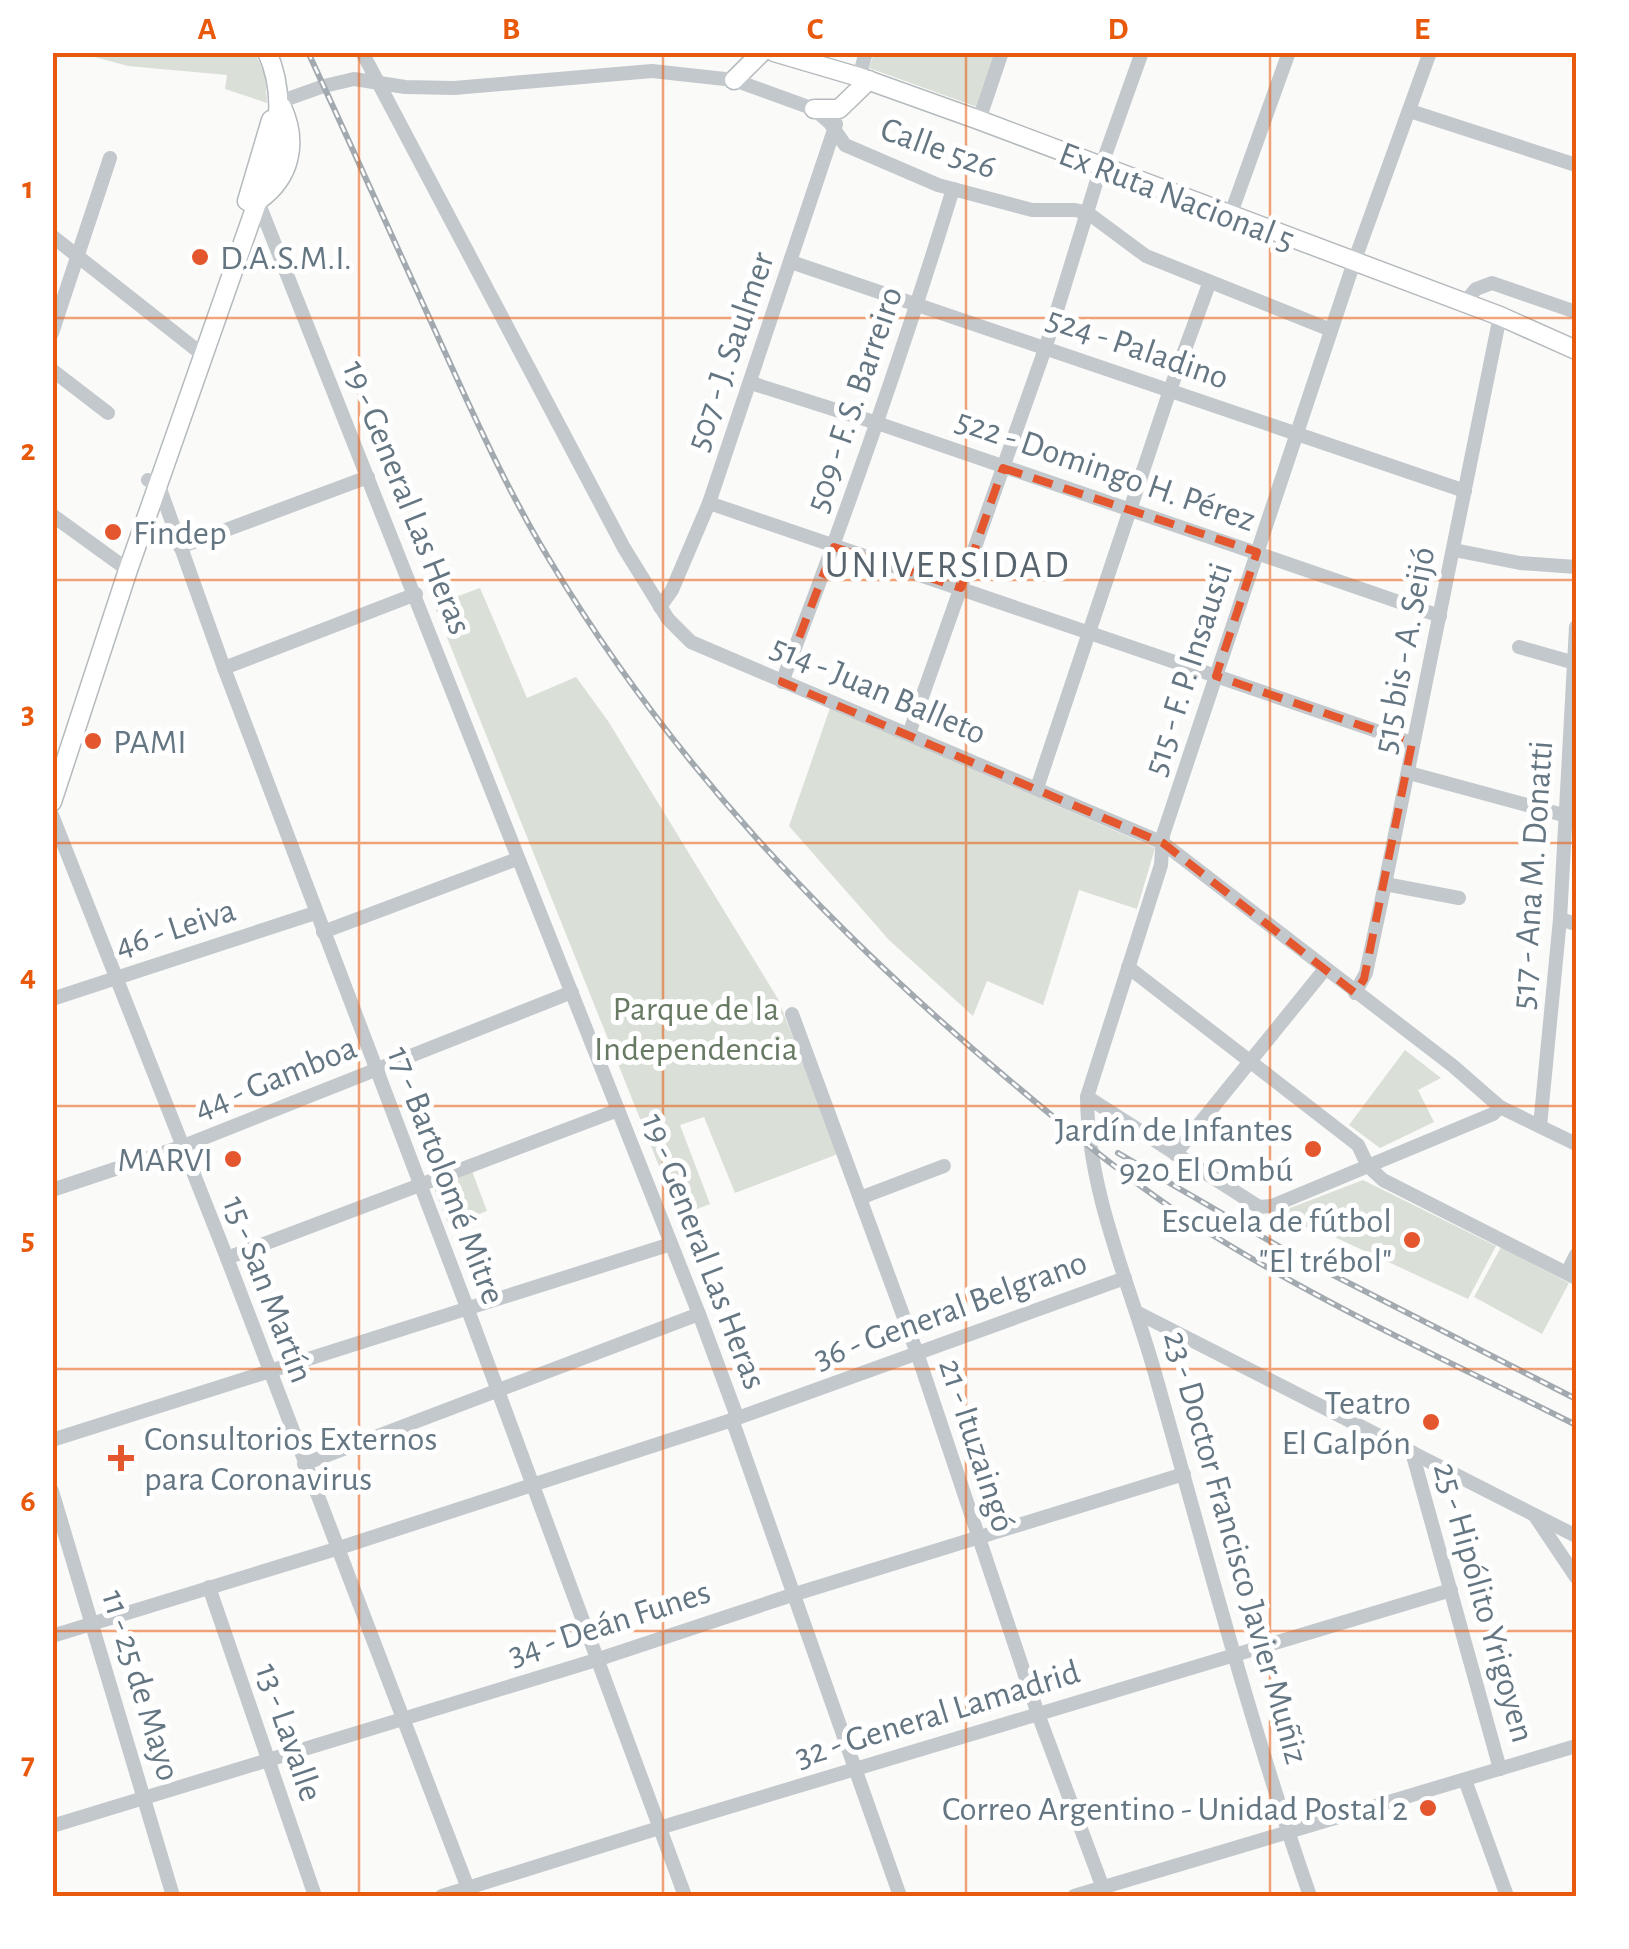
<svg xmlns="http://www.w3.org/2000/svg" width="1629" height="1949" viewBox="0 0 1629 1949" font-family="'Alegreya Sans',sans-serif">
<style>
.green{fill:#dadfd7}
.lines{fill:none;stroke-linecap:round;stroke-linejoin:round}
.major-casing{stroke:#b5babe;stroke-width:21}
.minor{stroke:#c3c8cc;stroke-width:14}
.major{stroke:#fff;stroke-width:18}
.rail-casing{stroke:#a2aab0;stroke-width:6}
.rail{stroke:#fff;stroke-width:2.5;stroke-dasharray:8;stroke-linecap:butt}
.marked{fill:none;stroke:#e4572e;stroke-width:8;stroke-dasharray:20 12;stroke-linejoin:round}
.grid{fill:none;stroke:#e8590c;stroke-width:2.5;stroke-opacity:0.55}
.poi-dot{fill:#e4572e;stroke:#fff;stroke-width:4}
.labels{text-anchor:middle;stroke-width:10;stroke-linejoin:round;paint-order:stroke}
.street-label{font-size:35px;fill:#657683;stroke:#fff}
.poi-label{font-size:35px;fill:#657683;stroke:#fff;text-anchor:end}
.park-label{font-size:35px;fill:#687a64;stroke:#fff}
.neighbourhood-label{font-size:38px;letter-spacing:2.5px;fill:#57646e;stroke:#fff}
.neatline{fill:none;stroke:#e8590c;stroke-width:4}
.grid-label{font-size:32px;text-anchor:middle;font-weight:bold;fill:#e8590c}
</style>
<rect width="100%" height="100%" fill="#fafaf8"/>
<g class="green">
<polygon points="80,53 255,53 265,75 267,103 225,89 227,75 128,66"/>
<polygon points="874,53 996,53 977,107 869,68"/>
<polygon points="480,588 527,698 576,677 608,721 778,999 838,1154 735,1193 704,1117 680,1125 710,1204 679,1216 434,605"/>
<polygon points="830,708 1155,848 1137,909 1079,890 1043,1005 987,981 973,1016 889,940 789,826"/>
<polygon points="1405,1050 1441,1078 1418,1090 1434,1122 1380,1148 1349,1125"/>
<polygon points="472,1171 487,1211 449,1226 435,1191 437,1186"/>
<polygon points="1363,1180 1496,1246 1468,1299 1328,1234 1287,1221 1290,1208"/>
<polygon points="1501,1247 1569,1283 1542,1334 1474,1297"/>
</g>
<g class="lines">
<g class="major-casing">
<g id="major">
<polyline points="774,52 859,77 979,120 1500,316 1576,350"/>
<polyline points="734,80 762,52"/>
<polyline points="814,109 839,109 869,80"/>
<path d="M 259,200 C 291,177 298,142 282,107"/>
<polyline points="247,201 271,120"/>
<path d="M 52,802 L 128,570 L 271,163 C 279,125 284,89 267,52"/>
</g>
</g>
<g class="minor">
<polyline points="362,52 624,548 668,619 691,642 1163,843 1453,1066 1500,1107 1576,1144"/>
<polyline points="859,77 866,52"/>
<polyline points="279,102 324,86 354,79 405,87 454,88 652,71 734,80 814,109 830,123 845,145 938,185 1032,210 1075,210 1088,213 1146,256 1331,330"/>
<polyline points="1410,111 1576,165"/>
<polyline points="979,120 1002,52"/>
<polyline points="257,199 699,1314 736,1414 734,1425 900,1896"/>
<polyline points="1230,216 1289,52"/>
<polyline points="52,236 203,355"/>
<polyline points="791,262 1465,491"/>
<polyline points="1464,303 1476,289 1492,283 1576,312"/>
<polyline points="52,333 110,158"/>
<polyline points="52,370 108,413"/>
<polyline points="751,383 877,423 1440,616"/>
<polyline points="148,480 158,483 224,668 468,1310 685,1896"/>
<polyline points="709,503 1412,743"/>
<polyline points="52,515 128,570"/>
<polyline points="180,547 368,477"/>
<polyline points="1454,550 1520,563 1576,567"/>
<polyline points="660,607 672,590 709,503 836,124"/>
<polyline points="1519,647 1575,663"/>
<polyline points="224,668 416,594"/>
<path d="M 782,682 C 844,520 902,356 953,189"/>
<polyline points="909,734 1046,346 1101,167 1142,52"/>
<polyline points="1409,773 1567,816"/>
<polyline points="1037,788 1170,390 1209,284"/>
<polyline points="52,815 227,1258 471,1896"/>
<polyline points="1385,884 1459,898"/>
<polyline points="1560,919 1576,924"/>
<polyline points="323,932 517,859"/>
<polyline points="1128,967 1358,1145 1368,1166 1383,1180 1576,1278"/>
<polyline points="1355,993 1366,973 1385,884 1500,316"/>
<polyline points="52,999 315,913"/>
<polyline points="792,1014 917,1353 1038,1714 1106,1896"/>
<polyline points="1087,1097 1259,1207 1272,1206 1493,1114 1500,1107"/>
<polyline points="1540,1126 1560,919 1576,627"/>
<polyline points="1175,1154 1325,969"/>
<polyline points="52,1190 181,1147 572,992"/>
<polyline points="860,1198 944,1166"/>
<polyline points="227,1258 618,1110"/>
<polyline points="1567,1273 1576,1255"/>
<polyline points="1138,1313 1576,1536"/>
<polyline points="52,1440 671,1244"/>
<polyline points="1412,1452 1500,1769"/>
<polyline points="304,1464 699,1314"/>
<polyline points="52,1491 173,1896"/>
<polyline points="1535,1516 1576,1577"/>
<polyline points="209,1587 315,1896"/>
<polyline points="52,1636 336,1549 735,1419 1125,1278"/>
<polyline points="1465,1780 1507,1896"/>
<polyline points="52,1826 596,1660 792,1595 1184,1474"/>
<polyline points="442,1896 659,1828 1451,1590"/>
<polyline points="1074,1896 1576,1746"/>
<path d="M 1310,1896 C 1250,1724 1204,1546 1154,1370 C 1128,1279 1088,1193 1087,1097 L 1161,865 L 1163,835 L 1354,262 L 1430,52"/>
</g>
<use href="#major" class="major"/>
<g class="rail-casing">
<g id="rail">
<path d="M 308,52 C 350,143 391,234 433,326 C 469,405 504,485 549,559 C 670,761 829,929 1008,1079 C 1077,1137 1147,1196 1224,1242 C 1337,1311 1459,1366 1576,1425"/>
<polyline points="1118,1153 1292,1254 1576,1399"/>
</g>
</g>
<use href="#rail" class="rail"/>
</g>
<path class="marked" d="M 1003,468 L 1257,552 L 1216,676 L 1412,743 L 1364,979 L 1355,993 L 1163,843 L 782,682 L 834,547 L 961,588 Z"/>
<path class="grid" d="M 359,52 L 359,1896M 663,52 L 663,1896M 966,52 L 966,1896M 1270,52 L 1270,1896M 52,318 L 1576,318M 52,580 L 1576,580M 52,843 L 1576,843M 52,1106 L 1576,1106M 52,1369 L 1576,1369M 52,1631 L 1576,1631"/>
<g class="poi-dot">
<circle cx="200" cy="257" r="10"/>
<circle cx="113" cy="532" r="10"/>
<circle cx="93" cy="741" r="10"/>
<circle cx="1313" cy="1149" r="10"/>
<circle cx="233" cy="1159" r="10"/>
<circle cx="1412" cy="1240" r="10"/>
<circle cx="1431" cy="1422" r="10"/>
<path d="M116 1443h10v10h10v10h-10v10h-10v-10h-10v-10h10z"/>
<circle cx="1428" cy="1808" r="10"/>
</g>
<g class="labels">
<g class="street-label">
<text transform="translate(939 147) rotate(20)" y="12">Calle 526</text>
<text transform="translate(1177 196) rotate(21)" y="12">Ex Ruta Nacional 5</text>
<text transform="translate(1138 347) rotate(19)" y="12">524 - Paladino</text>
<text transform="translate(729 351) rotate(-71)" y="12">507 - J. Saulmer</text>
<text transform="translate(853 399) rotate(-71)" y="12">509 - F. S. Barreiro</text>
<text transform="translate(1106 469) rotate(19)" y="12">522 - Domingo H. Pérez</text>
<text transform="translate(408 497) rotate(68)" y="12">19 - General Las Heras</text>
<text transform="translate(1403 650) rotate(-79)" y="12">515 bis - A. Seijó</text>
<text transform="translate(1187 669) rotate(-72)" y="12">515 - F. P. Insausti</text>
<text transform="translate(879 689) rotate(23)" y="12">514 - Juan Balleto</text>
<text transform="translate(1531 875) rotate(-86)" y="12">517 - Ana M. Donatti</text>
<text transform="translate(175 927) rotate(-18)" y="12">46 - Leiva</text>
<text transform="translate(275 1077) rotate(-22)" y="12">44 - Gamboa</text>
<text transform="translate(447 1175) rotate(69)" y="12">17 - Bartolomé Mitre</text>
<text transform="translate(705 1251) rotate(69)" y="12">19 - General Las Heras</text>
<text transform="translate(269 1289) rotate(69)" y="12">15 - San Martín</text>
<text transform="translate(950 1309) rotate(-20)" y="12">36 - General Belgrano</text>
<text transform="translate(978 1445) rotate(72)" y="12">21 - Ituzaingó</text>
<text transform="translate(1237 1547) rotate(74)" y="12">23 - Doctor Francisco Javier Muñiz</text>
<text transform="translate(1485 1602) rotate(74)" y="12">25 - Hipólito Yrigoyen</text>
<text transform="translate(609 1622) rotate(-18)" y="12">34 - Deán Funes</text>
<text transform="translate(142 1685) rotate(73)" y="12">11 - 25 de Mayo</text>
<text transform="translate(937 1713) rotate(-17)" y="12">32 - General Lamadrid</text>
<text transform="translate(290 1732) rotate(71)" y="12">13 - Lavalle</text>
</g>
<g class="poi-label">
<text x="220" y="269" text-anchor="start">D.A.S.M.I.</text>
<text x="133" y="544" text-anchor="start">Findep</text>
<text x="113" y="753" text-anchor="start">PAMI</text>
<text x="1293" y="1141">Jardín de Infantes<tspan x="1293" dy="40">920 El Ombú</tspan></text>
<text x="213" y="1171">MARVI</text>
<text x="1392" y="1232">Escuela de fútbol<tspan x="1392" dy="40">"El trébol"</tspan></text>
<text x="1411" y="1414">Teatro<tspan x="1411" dy="40">El Galpón</tspan></text>
<text x="144" y="1450" text-anchor="start">Consultorios Externos<tspan x="144" dy="40">para Coronavirus</tspan></text>
<text x="1408" y="1820">Correo Argentino - Unidad Postal 2</text>
</g>
<g class="park-label">
<text x="696" y="1020">Parque de la<tspan x="696" dy="40">Independencia</tspan></text>
</g>
<g class="neighbourhood-label">
<text x="948" y="577">UNIVERSIDAD</text>
</g>
</g>
<rect width="1629" height="1949" fill="none" stroke="#ffffff" stroke-width="110"/>
<rect x="55" y="55" width="1519" height="1839" class="neatline"/>
<g class="grid-label">
<text x="207" y="39">A</text>
<text x="511" y="39">B</text>
<text x="815" y="39">C</text>
<text x="1118" y="39">D</text>
<text x="1422" y="39">E</text>
<text x="28" y="198">1</text>
<text x="28" y="460">2</text>
<text x="28" y="723">3</text>
<text x="28" y="986">4</text>
<text x="28" y="1249">5</text>
<text x="28" y="1511">6</text>
<text x="28" y="1774">7</text>
</g>
</svg>
